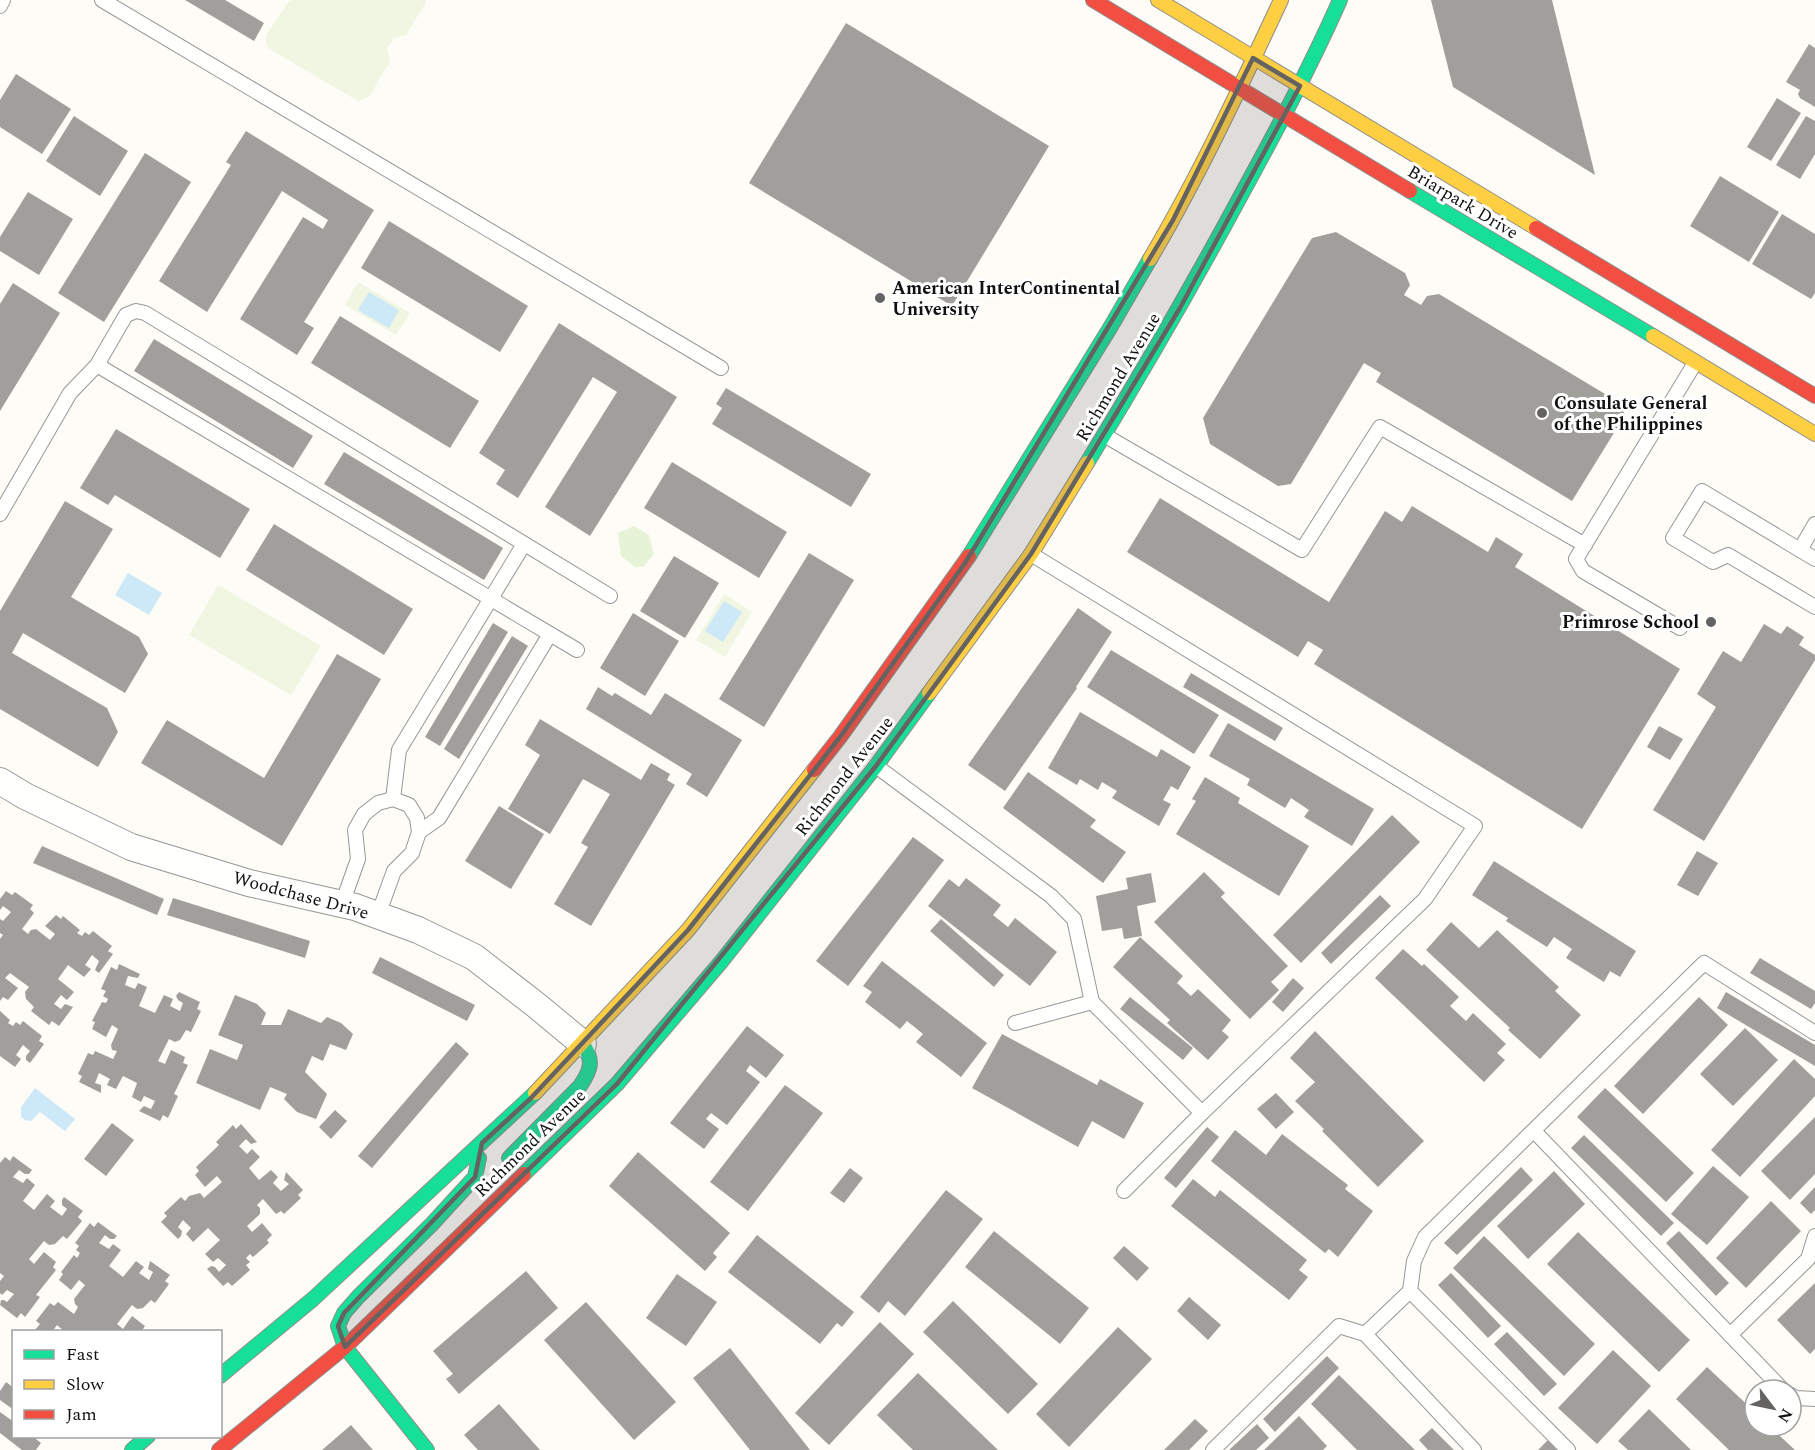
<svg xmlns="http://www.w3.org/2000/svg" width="1815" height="1450" viewBox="0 0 1815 1450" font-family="Spectral,serif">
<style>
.green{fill:#e7f3d7}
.pitch{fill:#f0f6e1}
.water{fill:#cde8f7}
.building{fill:#a19f9c}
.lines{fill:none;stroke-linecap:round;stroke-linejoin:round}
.lane-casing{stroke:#979795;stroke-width:16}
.street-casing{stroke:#979795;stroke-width:28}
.fast-casing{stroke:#8e8d8b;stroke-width:16}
.slow-casing{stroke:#8e8d8b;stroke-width:16}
.jam-casing{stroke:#8e8d8b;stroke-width:16}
.lane{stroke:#fffffe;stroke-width:14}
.street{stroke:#fffffe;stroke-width:26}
.fast{stroke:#16e098;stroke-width:14}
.slow{stroke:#ffcf43;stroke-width:14}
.jam{stroke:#f24e42;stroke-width:14}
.marked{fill:#646362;fill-opacity:0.2;stroke:#646362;stroke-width:4.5;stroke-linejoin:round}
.poi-dot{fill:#646362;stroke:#fff;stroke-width:2}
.labels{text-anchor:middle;stroke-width:6;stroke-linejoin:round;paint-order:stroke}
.street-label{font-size:18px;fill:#111;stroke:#fff}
.poi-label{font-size:18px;font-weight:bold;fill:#111;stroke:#fff;text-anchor:start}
</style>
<rect width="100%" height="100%" fill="#fdfcf7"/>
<polygon class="green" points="634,526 649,535 654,554 643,567 635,567 621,556 618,533"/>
<g class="pitch">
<polygon points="293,0 426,0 426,2 406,35 394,38 387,48 390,61 369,97 358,101 268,48 265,37 289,1"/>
<polygon points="358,282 410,313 396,335 345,305"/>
<polygon points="218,585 321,646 291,695 189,635"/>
<polygon points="724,594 752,612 725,657 696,640"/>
</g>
<g class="water">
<polygon points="369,292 399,310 389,328 358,310"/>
<polygon points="128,573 162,593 149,615 115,595"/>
<polygon points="724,601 742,612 723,642 705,631"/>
<polygon points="35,1088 75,1119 65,1131 40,1112 31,1121 25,1120 21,1117 21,1107"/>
</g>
<g class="building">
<polygon points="185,0 225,0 264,23 254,41"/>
<polygon points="1431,0 1552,0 1595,175 1453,87"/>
<polygon points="846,23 1049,146 952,306 749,183"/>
<polygon points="1809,44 1815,48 1815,107 1800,98 1798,94 1800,90 1786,82"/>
<polygon points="16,74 71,109 42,154 0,127 0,100"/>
<polygon points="1777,98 1801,113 1771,161 1747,147"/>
<polygon points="74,116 128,151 100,196 46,161"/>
<polygon points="1806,116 1815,121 1815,154 1800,179 1776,165"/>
<polygon points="246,131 374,210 304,322 314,328 297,355 240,319 303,217 323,229 328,220 282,191 207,312 159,281 231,165 226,162"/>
<polygon points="145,153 191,182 104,322 58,293"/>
<polygon points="1720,176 1779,212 1749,262 1690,226"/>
<polygon points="28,192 73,219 39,275 0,251 0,237"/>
<polygon points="1782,214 1815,234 1815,293 1811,299 1752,264"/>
<polygon points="389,221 528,306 500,352 361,268"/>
<polygon points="1336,232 1405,273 1410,285 1404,295 1421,305 1427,296 1439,294 1620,403 1625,415 1572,501 1376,382 1381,373 1364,363 1291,484 1278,486 1210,444 1203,418 1312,238"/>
<polygon points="13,283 60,313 0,411 0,304"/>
<polygon points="340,316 479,401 450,448 311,363"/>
<polygon points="559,323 677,397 590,536 545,507 617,392 593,377 518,498 496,484 505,470 479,453"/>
<polygon points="154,339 313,436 293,468 134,371"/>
<polygon points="726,388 871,474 851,507 712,424 722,408 716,404"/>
<polygon points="116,429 250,509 220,558 115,495 108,505 80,488"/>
<polygon points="344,452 503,548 484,580 324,484"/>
<polygon points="672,462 787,532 759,578 644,508"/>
<polygon points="1160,498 1329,602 1385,511 1402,522 1412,506 1488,552 1496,537 1523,554 1515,567 1680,669 1582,829 1314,664 1323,650 1308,641 1298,657 1127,552"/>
<polygon points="65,501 113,529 71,597 139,637 148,654 125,693 23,633 12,653 107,708 118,732 98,767 0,709 0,611"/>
<polygon points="274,524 413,609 384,655 246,570"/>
<polygon points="809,553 854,580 764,727 719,699"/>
<polygon points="674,556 719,583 685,638 640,611"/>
<polygon points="1078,608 1112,632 1076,687 1077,688 1005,791 968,765"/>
<polygon points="633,613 679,641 645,696 600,668"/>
<polygon points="493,623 508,632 440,746 425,737"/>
<polygon points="1764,624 1781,634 1787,626 1804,637 1799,645 1815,655 1815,660 1704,841 1653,810 1716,707 1697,694 1723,651 1741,662"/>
<polygon points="512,636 528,646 459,759 444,749"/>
<polygon points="1111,650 1219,715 1194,754 1087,687"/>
<polygon points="337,654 381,679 282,846 141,763 167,720 264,778"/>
<polygon points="1191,673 1283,728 1275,741 1183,687"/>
<polygon points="598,687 612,696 615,693 651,715 665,693 742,740 707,797 686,784 692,774 586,709"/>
<polygon points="1080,712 1157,757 1161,749 1191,767 1178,790 1171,786 1163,800 1171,804 1159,826 1112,798 1117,791 1102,782 1098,790 1080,779 1077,785 1048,768"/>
<polygon points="540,719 641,780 651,763 670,774 667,780 675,785 591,926 554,904 588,847 581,843 610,794 583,779 550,834 508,809 540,755 525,745"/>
<polygon points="1228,723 1374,809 1352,846 1304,817 1309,810 1291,798 1285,808 1247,785 1250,779 1209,756"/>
<polygon points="1659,726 1683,739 1670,760 1647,747"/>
<polygon points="1028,772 1096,820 1090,827 1126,852 1103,883 1003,808"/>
<polygon points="1205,777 1240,798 1238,803 1309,846 1279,896 1176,834 1196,801 1192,799"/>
<polygon points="499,806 544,834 511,889 465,861"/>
<polygon points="1392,815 1420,842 1301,963 1273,935"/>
<polygon points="913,837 944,860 848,986 816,961"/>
<polygon points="42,846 164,899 157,915 33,863"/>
<polygon points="1697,851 1718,863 1698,896 1677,885"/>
<polygon points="1494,861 1636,951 1620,977 1610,971 1604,982 1566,958 1572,949 1554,937 1547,947 1506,921 1508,918 1472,895"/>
<polygon points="1204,872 1225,893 1221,897 1288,966 1271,982 1279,990 1250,1019 1154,922"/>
<polygon points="1151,873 1156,902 1137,906 1142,936 1124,939 1122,928 1102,931 1096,896 1128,889 1126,878"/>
<polygon points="966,878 1001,905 993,915 1008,927 1015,918 1057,952 1030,986 928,906 949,879 959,887"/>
<polygon points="6,891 12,895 15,892 33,905 30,909 34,913 22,929 28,934 31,930 36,929 50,940 55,934 45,926 56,915 61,919 63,916 80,930 77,933 82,936 85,932 89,935 93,931 112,946 108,951 113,954 99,973 95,970 99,961 92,955 85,965 91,969 84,977 68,965 58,979 74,992 67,1000 61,995 54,1004 61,1009 65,1004 73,1007 59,1026 52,1021 49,1025 31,1011 34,1007 26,999 25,992 29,987 10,973 5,978 18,988 8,1000 3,997 0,1001 0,939 3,935 0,933 0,919 3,921 11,912 3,906 0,910 0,899"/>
<polygon points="1380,895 1391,906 1331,964 1321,953"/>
<polygon points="173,898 310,941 305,958 167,915"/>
<polygon points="941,919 1004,975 994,987 930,931"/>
<polygon points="1451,922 1479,948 1497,930 1559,987 1555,991 1581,1015 1540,1059 1508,1030 1510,1028 1426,950"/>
<polygon points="1140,937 1183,976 1177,983 1191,996 1198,989 1231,1020 1222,1031 1229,1037 1208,1060 1167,1023 1170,1020 1113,967"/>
<polygon points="1403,949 1422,966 1424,964 1459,997 1450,1006 1466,1021 1473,1013 1506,1044 1497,1053 1505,1060 1484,1082 1375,978"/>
<polygon points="380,957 475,1005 467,1021 372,973"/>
<polygon points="1760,958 1815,991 1815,1003 1811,1009 1750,973"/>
<polygon points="882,961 987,1043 961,1077 916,1042 923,1034 907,1021 900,1029 865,1002 872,992 863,986"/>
<polygon points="119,964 140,974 138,978 128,976 125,985 135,989 138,983 147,987 139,1006 155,1013 164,995 173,999 170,1006 180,1011 183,1003 178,1000 176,996 179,992 200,1002 197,1009 201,1011 191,1032 186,1030 180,1040 175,1042 169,1039 158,1061 165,1064 171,1050 185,1057 183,1063 188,1065 174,1094 178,1096 168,1118 163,1115 160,1121 139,1111 144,1106 151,1109 155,1101 144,1096 141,1102 132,1097 137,1083 123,1076 116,1089 107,1085 110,1079 99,1073 95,1083 101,1085 101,1093 79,1082 82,1076 78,1074 88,1053 93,1055 95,1051 113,1059 117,1051 112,1050 111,1045 118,1029 112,1025 106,1037 92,1029 95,1022 92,1021 102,1002 106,1003 108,999 103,996 106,991 101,989 111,967 117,970"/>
<polygon points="1293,978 1304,988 1283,1012 1272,1002"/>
<polygon points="1726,992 1815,1045 1815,1066 1717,1008"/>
<polygon points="235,995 257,1004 266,1013 261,1025 281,1025 288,1009 321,1023 327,1017 341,1023 353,1034 346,1050 330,1044 323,1061 312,1056 305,1072 327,1094 316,1119 297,1112 284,1099 287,1094 270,1087 260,1110 196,1083 210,1049 237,1060 243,1045 218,1035"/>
<polygon points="1130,997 1193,1048 1183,1060 1120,1009"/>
<polygon points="1699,997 1728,1025 1643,1114 1614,1086"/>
<polygon points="0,1011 10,1020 8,1023 13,1026 16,1022 20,1025 23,1021 42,1036 39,1041 44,1044 30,1063 26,1060 26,1056 30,1051 23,1045 16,1055 21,1059 15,1067 0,1056"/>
<polygon points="747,1026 784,1055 766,1078 750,1065 746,1071 760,1082 727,1125 711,1113 706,1119 719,1129 704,1149 670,1123"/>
<polygon points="1745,1028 1778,1060 1733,1106 1700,1074"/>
<polygon points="1315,1031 1424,1141 1378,1187 1322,1131 1324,1129 1295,1101 1315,1082 1290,1058"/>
<polygon points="1002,1034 1097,1085 1100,1079 1144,1103 1124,1139 1092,1121 1078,1147 972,1088"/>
<polygon points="456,1042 469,1054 372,1168 358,1156"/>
<polygon points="1794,1059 1815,1079 1815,1096 1740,1177 1711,1150"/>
<polygon points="785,1085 823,1113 748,1211 710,1182"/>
<polygon points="1605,1088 1694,1173 1666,1202 1577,1117"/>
<polygon points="1276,1093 1294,1112 1276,1129 1257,1109"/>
<polygon points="335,1110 347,1121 331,1139 319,1127"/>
<polygon points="1815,1117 1815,1174 1790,1200 1761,1171"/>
<polygon points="112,1123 134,1140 106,1176 84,1159"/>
<polygon points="241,1124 257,1142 251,1144 246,1139 239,1146 247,1154 252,1149 260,1157 249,1168 259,1180 271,1170 278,1177 273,1183 281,1191 289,1184 284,1180 286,1172 303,1190 298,1195 301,1198 284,1214 281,1211 276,1214 263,1199 257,1205 260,1208 260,1214 247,1226 252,1232 262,1223 272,1235 267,1240 269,1243 253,1257 250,1254 246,1258 250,1262 246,1265 250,1270 232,1286 228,1282 223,1286 207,1269 211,1266 215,1267 219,1272 226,1265 218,1258 213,1262 205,1254 220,1240 208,1228 193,1242 186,1234 191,1228 183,1220 178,1227 182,1231 181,1236 178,1239 161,1222 167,1216 164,1213 181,1197 185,1201 189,1196 200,1193 204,1198 222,1182 217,1176 205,1187 195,1175 199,1171 196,1167 219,1145 216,1142 233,1125 236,1129"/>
<polygon points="1207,1127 1219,1137 1176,1188 1164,1178"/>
<polygon points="1235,1130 1266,1155 1282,1134 1348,1185 1345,1189 1373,1211 1338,1257 1329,1249 1325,1253 1211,1161"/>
<polygon points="1584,1135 1674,1223 1661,1236 1571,1148"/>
<polygon points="638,1152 730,1233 713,1253 717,1257 705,1271 609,1186"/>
<polygon points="13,1156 32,1170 29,1174 25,1174 19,1170 13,1177 23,1183 27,1178 35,1185 23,1201 34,1210 47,1194 55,1201 50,1207 62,1216 67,1209 62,1205 62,1200 64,1197 83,1211 78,1217 82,1221 67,1239 63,1236 55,1244 49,1245 44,1241 29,1259 34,1264 44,1252 56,1262 53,1267 56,1270 36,1295 40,1297 25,1317 21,1313 17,1318 0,1305 1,1300 4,1300 7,1302 14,1294 7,1290 2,1295 0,1293 0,1281 4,1276 0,1273 0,1163 5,1157 10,1161"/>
<polygon points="1713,1166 1749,1197 1707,1245 1671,1214"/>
<polygon points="1521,1167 1533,1180 1457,1255 1444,1243"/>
<polygon points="850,1168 863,1178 844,1203 830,1193"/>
<polygon points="1554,1171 1585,1204 1528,1259 1497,1226"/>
<polygon points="1193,1179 1215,1197 1220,1190 1307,1260 1299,1270 1308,1277 1289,1300 1171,1206"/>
<polygon points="1815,1187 1815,1210 1811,1214 1800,1203"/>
<polygon points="946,1190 983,1219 905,1316 888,1301 879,1313 860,1297"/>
<polygon points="1771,1201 1801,1231 1746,1288 1716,1258"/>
<polygon points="98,1222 117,1236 114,1239 110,1239 105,1235 99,1243 109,1249 113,1244 121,1250 109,1266 123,1277 136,1261 144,1267 139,1273 149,1280 153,1272 148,1269 150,1261 170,1275 165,1281 169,1284 155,1303 151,1300 143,1308 137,1309 132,1305 117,1324 123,1329 132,1316 145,1326 141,1332 65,1332 57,1325 52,1332 38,1332 35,1330 40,1324 36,1321 50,1303 54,1306 58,1302 74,1314 78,1307 75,1304 74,1299 85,1285 79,1280 71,1290 59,1280 63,1274 61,1272 74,1255 77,1258 80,1253 76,1250 79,1246 75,1243 90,1223 94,1227"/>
<polygon points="994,1231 1089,1308 1060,1344 965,1267"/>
<polygon points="1679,1231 1729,1283 1716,1296 1666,1243"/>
<polygon points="1578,1232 1690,1340 1659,1372 1547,1264"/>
<polygon points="757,1235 854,1312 842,1327 837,1323 820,1344 728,1272"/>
<polygon points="1484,1236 1595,1344 1564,1376 1453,1268"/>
<polygon points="1124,1246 1149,1268 1137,1281 1113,1258"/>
<polygon points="526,1271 558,1308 459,1394 446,1379 453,1374 433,1351"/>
<polygon points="1451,1273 1501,1326 1488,1338 1438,1285"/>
<polygon points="677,1274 717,1302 686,1346 646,1318"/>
<polygon points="1815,1283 1815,1349 1810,1354 1777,1320"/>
<polygon points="1189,1297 1221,1325 1208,1340 1177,1311"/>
<polygon points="953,1301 1038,1384 1008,1414 923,1332"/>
<polygon points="586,1302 676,1402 634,1440 544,1340"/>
<polygon points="880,1322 914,1354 829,1445 795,1413"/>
<polygon points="1118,1327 1152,1359 1069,1447 1036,1414"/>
<polygon points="1507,1332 1557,1384 1544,1396 1494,1344"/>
<polygon points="730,1348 810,1450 750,1450 693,1378"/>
<polygon points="1613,1350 1651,1386 1597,1444 1558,1408"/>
<polygon points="1327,1356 1339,1368 1275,1432 1263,1419"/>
<polygon points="1707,1367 1755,1412 1755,1426 1769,1426 1795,1450 1729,1450 1676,1399"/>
<polygon points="918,1373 998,1450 913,1450 877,1415"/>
<polygon points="1339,1375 1415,1450 1357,1450 1311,1404"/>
<polygon points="6,1382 14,1388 14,1410 0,1400 0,1391"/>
<polygon points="499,1404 540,1450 478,1450 464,1435"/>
<polygon points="1649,1409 1691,1450 1628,1450 1618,1441"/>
<polygon points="0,1412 14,1422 14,1436 32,1436 41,1443 36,1450 22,1450 0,1433"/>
<polygon points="1299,1416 1327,1446 1323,1450 1264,1450"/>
<polygon points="1195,1419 1208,1431 1189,1450 1164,1450"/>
<polygon points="1257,1424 1269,1438 1256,1450 1229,1450"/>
<polygon points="351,1425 373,1450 322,1450"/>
<polygon points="1432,1428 1454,1450 1428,1450 1419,1440"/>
<polygon points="1548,1440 1557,1450 1538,1450"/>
</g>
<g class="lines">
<g class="lane-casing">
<g id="lane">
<polyline points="102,0 721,368"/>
<polyline points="0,6 3,0"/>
<polyline points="97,365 577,650"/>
<polyline points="1104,435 1302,550 1380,427 1585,545"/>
<polyline points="0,514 70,393 97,365 126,315 136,311 145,313 610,596"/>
<polyline points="1800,550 1815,524"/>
<polyline points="1815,559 1702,491 1673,538 1713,562 1728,555 1815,607"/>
<polyline points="1680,628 1583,571 1576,559 1695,363"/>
<polyline points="876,766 1051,896 1074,919 1092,1002 1202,1113 1425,899 1475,826 1031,554"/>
<polyline points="393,799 399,750 524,544"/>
<polyline points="419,832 439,818 550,634"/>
<polyline points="342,904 358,859 355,830 364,814 378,803 393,799 409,805 417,818 419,832 412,853 394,871 378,915"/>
<polyline points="1015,1023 1092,1002"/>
<polyline points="1534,1131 1783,1390"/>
<polyline points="1124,1191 1202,1113"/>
<polyline points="1365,1334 1410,1291"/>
<polyline points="1730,1335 1808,1259 1815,1236"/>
<polyline points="1791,1395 1796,1398 1815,1399"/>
<polyline points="1213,1450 1339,1326 1365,1334 1474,1450"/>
<polyline points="1568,1450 1410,1291 1414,1261 1425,1237 1704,963 1815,1033"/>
</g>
</g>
<g class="street-casing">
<polyline id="street" points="0,781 25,796 131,847 249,883 355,907 418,930 474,957 536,1005 583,1044"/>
</g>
<g class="fast-casing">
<g id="fast">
<polyline points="1410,191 1653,336"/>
<path d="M 1087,463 C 1140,376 1191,288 1239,199 C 1275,133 1310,68 1340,0"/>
<polyline points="969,556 1110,328 1150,259"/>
<path d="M 509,1158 L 580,1086 C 591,1070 594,1061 583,1044"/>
<polyline points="524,1174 617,1084 721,962 876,766 929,693"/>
<polyline points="220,1376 313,1299 535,1093"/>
<polyline points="132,1450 148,1436"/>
<polyline points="427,1450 345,1347 338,1326 344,1313 358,1297 432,1224 475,1177 479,1158"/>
</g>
</g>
<g class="slow-casing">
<g id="slow">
<polyline points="1158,0 1536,228"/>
<path d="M 1150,259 C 1199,176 1240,88 1281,0"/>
<polyline points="1653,336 1815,434"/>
<polyline points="929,693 1031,554 1087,463"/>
<polyline points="535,1093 688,930 814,770"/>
</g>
</g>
<g class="jam-casing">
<g id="jam">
<polyline points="1093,0 1410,191"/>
<polyline points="1536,228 1815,396"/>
<polyline points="814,770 840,737 969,556"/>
<polyline points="219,1450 345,1347 524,1174"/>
</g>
</g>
<use href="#lane" class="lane"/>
<use href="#street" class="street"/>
<use href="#fast" class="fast"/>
<use href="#slow" class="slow"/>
<use href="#jam" class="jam"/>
</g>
<path class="marked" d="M 1253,58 L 1300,86 L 1180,308 L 1031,554 L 876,766 L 617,1084 L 345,1347 L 338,1326 L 344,1313 L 475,1177 L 482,1143 L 530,1099 L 688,930 L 840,737 L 965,563 L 1173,220 Z"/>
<g class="poi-dot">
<circle cx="880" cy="298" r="6"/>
<circle cx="1542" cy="413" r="6"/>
<circle cx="1711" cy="622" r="6"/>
</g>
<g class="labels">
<g class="street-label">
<text transform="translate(1463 202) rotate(31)" y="6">Briarpark Drive</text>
<text transform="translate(1118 377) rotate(-59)" y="6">Richmond Avenue</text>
<text transform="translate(844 776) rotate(-52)" y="6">Richmond Avenue</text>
<text transform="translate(301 895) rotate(15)" y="6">Woodchase Drive</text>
<text transform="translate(530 1143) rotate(-44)" y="6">Richmond Avenue</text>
</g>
<g class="poi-label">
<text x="892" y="294">American InterContinental<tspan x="892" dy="21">University</tspan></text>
<text x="1554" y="409">Consulate General<tspan x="1554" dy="21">of the Philippines</tspan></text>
<text x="1699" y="628" text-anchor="end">Primrose School</text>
</g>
</g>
<rect x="12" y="1330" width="210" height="108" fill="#ffffff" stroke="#a0a0a0" stroke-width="1.5"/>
<rect x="24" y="1350" width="30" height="9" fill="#16e098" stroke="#a0a0a0" stroke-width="1.5"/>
<text x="66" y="1360" font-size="18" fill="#111111">Fast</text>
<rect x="24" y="1380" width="30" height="9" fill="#ffcf43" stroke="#a0a0a0" stroke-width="1.5"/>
<text x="66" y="1390" font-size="18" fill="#111111">Slow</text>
<rect x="24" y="1410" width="30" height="9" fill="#f24e42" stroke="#a0a0a0" stroke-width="1.5"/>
<text x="66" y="1420" font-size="18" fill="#111111">Jam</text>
<g transform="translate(1773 1408) rotate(122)"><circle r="28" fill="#ffffff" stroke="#a0a0a0" stroke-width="1.5"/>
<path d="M0-4.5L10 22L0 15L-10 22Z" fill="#646362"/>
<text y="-9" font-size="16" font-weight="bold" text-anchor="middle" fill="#111111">N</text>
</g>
</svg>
